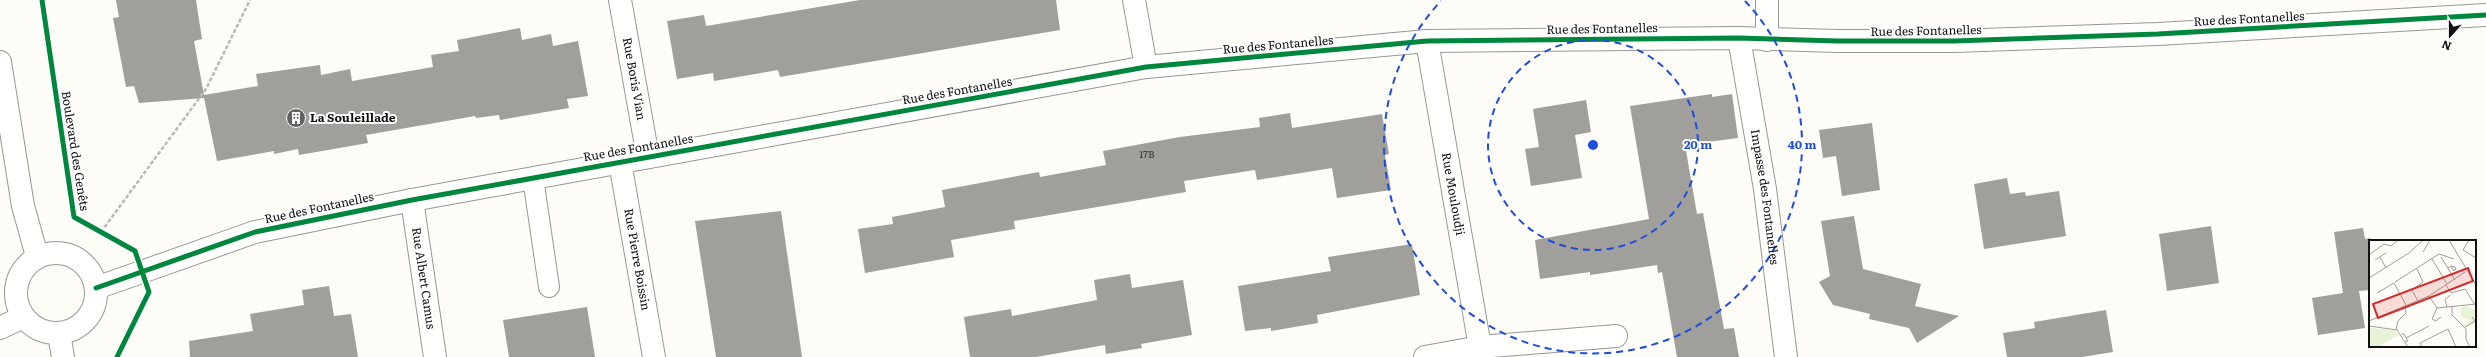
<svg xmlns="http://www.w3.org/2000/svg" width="2486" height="357" viewBox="0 0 2486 357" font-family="Literata,serif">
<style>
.building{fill:#a19f9c}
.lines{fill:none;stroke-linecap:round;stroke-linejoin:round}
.service-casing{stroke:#979795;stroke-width:22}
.minor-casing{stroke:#979795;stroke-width:24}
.tertiary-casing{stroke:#979795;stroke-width:24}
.path{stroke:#b9b9b8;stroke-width:2.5;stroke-dasharray:4 2;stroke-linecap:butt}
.service{stroke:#fffffe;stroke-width:20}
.minor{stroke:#fffffe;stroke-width:22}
.tertiary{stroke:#fffffe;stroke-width:22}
.cycleway-casing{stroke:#fff;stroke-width:8}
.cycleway{stroke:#00873e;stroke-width:5}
.ring{fill:none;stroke:#1d4ed8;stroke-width:2;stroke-dasharray:7 5}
.labels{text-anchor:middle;stroke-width:4;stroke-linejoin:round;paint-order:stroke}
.number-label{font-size:10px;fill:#353434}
.street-label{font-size:12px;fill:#111;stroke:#fff}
.poi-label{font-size:12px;font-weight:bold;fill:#111;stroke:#fff;text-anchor:start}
.inset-road{fill:none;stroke:#9f9e9b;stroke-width:1}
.view{fill:#d62828;fill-opacity:0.15;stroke:#d62828;stroke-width:2}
.inset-edge{fill:none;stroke:#111;stroke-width:2}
.centre{fill:#1d4ed8;stroke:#fff;stroke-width:2}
.ring-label{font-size:12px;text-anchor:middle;font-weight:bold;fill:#1d4ed8;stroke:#fff;stroke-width:4;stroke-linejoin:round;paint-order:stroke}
</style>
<rect width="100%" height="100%" fill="#fdfcf7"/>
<g class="building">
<polygon points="116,0 196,0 202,39 194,41 204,95 258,86 256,74 320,65 321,75 350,69 352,81 433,67 431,55 459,51 457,40 520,28 522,40 551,34 553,46 578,41 588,96 567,99 569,108 500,120 499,115 476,118 475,116 366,135 368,143 299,155 298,149 274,154 274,151 217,161 204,98 139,103 134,86 126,87 113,18 119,17"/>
<polygon points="860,0 1056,0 1060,30 780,77 778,70 714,81 713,73 677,79 667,21 704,15 706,26"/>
<polygon points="1712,94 1712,97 1732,94 1738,138 1685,145 1697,214 1703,213 1724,329 1734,328 1739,357 1677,357 1662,272 1658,273 1657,265 1590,275 1590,272 1540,279 1535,240 1649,219 1630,106"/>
<polygon points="1586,100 1591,132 1575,135 1582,178 1531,186 1525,149 1539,147 1533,109"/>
<polygon points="1290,113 1292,128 1382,114 1389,154 1385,155 1391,190 1337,198 1332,168 1257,180 1255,170 1184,181 1186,192 1014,221 1015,229 951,240 954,257 865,273 858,229 893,224 892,217 945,207 942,190 1039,172 1040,177 1106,165 1103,151 1180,137 1260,127 1259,118"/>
<polygon points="1872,123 1880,190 1842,196 1836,156 1823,158 1819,130"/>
<polygon points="2007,178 2010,194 2025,192 2026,196 2059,191 2066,236 1984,249 1974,184"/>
<polygon points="781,211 802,357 716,357 695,221"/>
<polygon points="1854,216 1863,269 1921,284 1915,306 1959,316 1917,343 1909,328 1869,319 1870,314 1833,305 1819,282 1830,276 1821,221"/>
<polygon points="2211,226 2219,283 2167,291 2159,234"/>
<polygon points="2363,228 2365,239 2370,238 2370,290 2359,291 2365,328 2318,335 2312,298 2343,293 2334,232"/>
<polygon points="1412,244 1420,295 1317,315 1318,323 1271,331 1271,328 1245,331 1238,286 1331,271 1328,257"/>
<polygon points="1130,274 1132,288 1183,280 1192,335 1141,344 1142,348 1106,354 1105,345 1036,357 970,357 964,317 1011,309 1012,316 1097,300 1094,280"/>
<polygon points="329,286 334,316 351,314 358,357 190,357 189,341 253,331 250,314 304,305 302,290"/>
<polygon points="587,307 595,357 509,357 503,320"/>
<polygon points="2106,310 2113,352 2082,357 2007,357 2003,333 2035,328 2034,322"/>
</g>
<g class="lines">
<g class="service-casing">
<polyline id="service" points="533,178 549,287"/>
</g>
<g class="minor-casing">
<g id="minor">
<path id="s1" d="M 620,0 L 648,157"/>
<polyline points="1134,0 1146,67"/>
<polyline points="1767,0 1767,40"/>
<path id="s2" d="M 1739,38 L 1765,189 L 1786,357"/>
<path id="s3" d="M 620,162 L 654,357"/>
<path id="s4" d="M 412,200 L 435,357"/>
<polyline points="96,288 255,232 412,200 1146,67 1427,41 1739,38 1838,41 1954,41 2158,34 2486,15"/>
<polyline points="0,328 23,317"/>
<polyline points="1480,347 1616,336"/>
<polyline points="1425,357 1480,347 1427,41"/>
</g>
</g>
<g class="tertiary-casing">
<g id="tertiary">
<polyline points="0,62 23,206 37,256"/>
<circle cx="56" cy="293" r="40"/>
<polyline points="59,334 63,357"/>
</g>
</g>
<polyline class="path" points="101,232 206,89 250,0"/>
<use href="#service" class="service"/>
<use href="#minor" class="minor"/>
<use href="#tertiary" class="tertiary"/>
<g class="cycleway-casing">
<g id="cycleway">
<polyline points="42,0 74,217 135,251 149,292 117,357"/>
<polyline points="96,288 255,232 412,200 1146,67 1427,41 1739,38 1838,41 1954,41 2158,34 2486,15"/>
</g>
</g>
<use href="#cycleway" class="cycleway"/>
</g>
<g class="ring">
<circle cx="1593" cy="145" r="105"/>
<path d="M1745 1A209 209 0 1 1 1441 1"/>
</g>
<defs>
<g id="building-disc" transform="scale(1)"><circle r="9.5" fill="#646362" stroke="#fff"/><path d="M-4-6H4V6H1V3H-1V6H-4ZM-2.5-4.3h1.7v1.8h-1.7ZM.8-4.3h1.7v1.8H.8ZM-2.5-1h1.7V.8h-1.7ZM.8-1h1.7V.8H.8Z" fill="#fff"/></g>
</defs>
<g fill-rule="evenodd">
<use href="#building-disc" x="296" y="118"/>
</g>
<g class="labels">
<g class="number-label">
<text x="1147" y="158">17B</text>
</g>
<g class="street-label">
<text transform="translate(2249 19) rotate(-3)" y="4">Rue des Fontanelles</text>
<text transform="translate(1602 29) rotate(-1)" y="4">Rue des Fontanelles</text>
<text transform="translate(1926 31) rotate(-1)" y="4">Rue des Fontanelles</text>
<text transform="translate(1278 45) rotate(-5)" y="4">Rue des Fontanelles</text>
<text dy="4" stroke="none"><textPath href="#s1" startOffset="80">Rue Boris Vian</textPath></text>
<text transform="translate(957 91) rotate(-10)" y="4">Rue des Fontanelles</text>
<text transform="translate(638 148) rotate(-10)" y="4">Rue des Fontanelles</text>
<text transform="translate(75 151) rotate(81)" y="4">Boulevard des Genêts</text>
<text transform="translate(1453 194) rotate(80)" y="4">Rue Mouloudji</text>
<text dy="4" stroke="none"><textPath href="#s2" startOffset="161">Impasse des Fontanelles</textPath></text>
<text transform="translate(319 208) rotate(-12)" y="4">Rue des Fontanelles</text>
<text dy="4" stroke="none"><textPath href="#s3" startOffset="99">Rue Pierre Boissin</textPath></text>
<text dy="4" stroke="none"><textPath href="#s4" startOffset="79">Rue Albert Camus</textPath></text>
</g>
<g class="poi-label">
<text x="310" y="122">La Souleillade</text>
</g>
</g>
<g transform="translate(2369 240)">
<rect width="107" height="107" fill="#fdfcf7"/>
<path d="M 97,66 L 107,71 L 107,84 L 95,86 L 92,84 L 99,84 L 99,79 L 94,78 L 92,74 L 92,68 ZM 0,88 L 24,90 L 30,95 L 13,104 L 14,107 L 0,107 Z" fill="#e7f3d7"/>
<path class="inset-road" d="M 80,0 L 107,45M 100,0 L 94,10 L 107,18M 54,12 L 61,0M 0,15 L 15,4 L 22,6 L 29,0M 11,17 L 17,28M 72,17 L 86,40M 63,19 L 78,44M 6,20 L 17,13M 79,28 L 82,26 L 86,27 L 87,29 L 85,31 L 82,26M 48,29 L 54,42 L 43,50 L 49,61M 0,38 L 40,13 L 54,0M 26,42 L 70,14 L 85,19M 77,45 L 82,53 L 96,49 L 106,65M 8,53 L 25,43 L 37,65M 60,56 L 68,68 L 107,64M 78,67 L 76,60 L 81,55M 83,67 L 83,75 L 97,89 L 97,99 L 101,107M 68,68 L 63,79 L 67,81 L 72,77M 0,81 L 60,56 L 96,32M 0,86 L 28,90 L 39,107M 96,87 L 106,81 L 103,77M 27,90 L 29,81 L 37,73 L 36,66M 32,94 L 35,94 L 39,101 L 36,102M 37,98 L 60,86M 53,107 L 51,103 L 79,89 L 87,107"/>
<path class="view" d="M 99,28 L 104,41 L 9,78 L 4,64 Z"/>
<rect width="107" height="107" class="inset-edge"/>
</g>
<circle cx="1593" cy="145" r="6" class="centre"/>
<g class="ring-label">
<text x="1698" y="149">20 m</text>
<text x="1802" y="149">40 m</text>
</g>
<g transform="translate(2450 36) rotate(201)" stroke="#ffffff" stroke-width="3" paint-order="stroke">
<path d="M0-3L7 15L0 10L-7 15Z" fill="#111111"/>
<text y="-6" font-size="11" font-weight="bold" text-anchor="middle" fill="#111111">N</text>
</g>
</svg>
